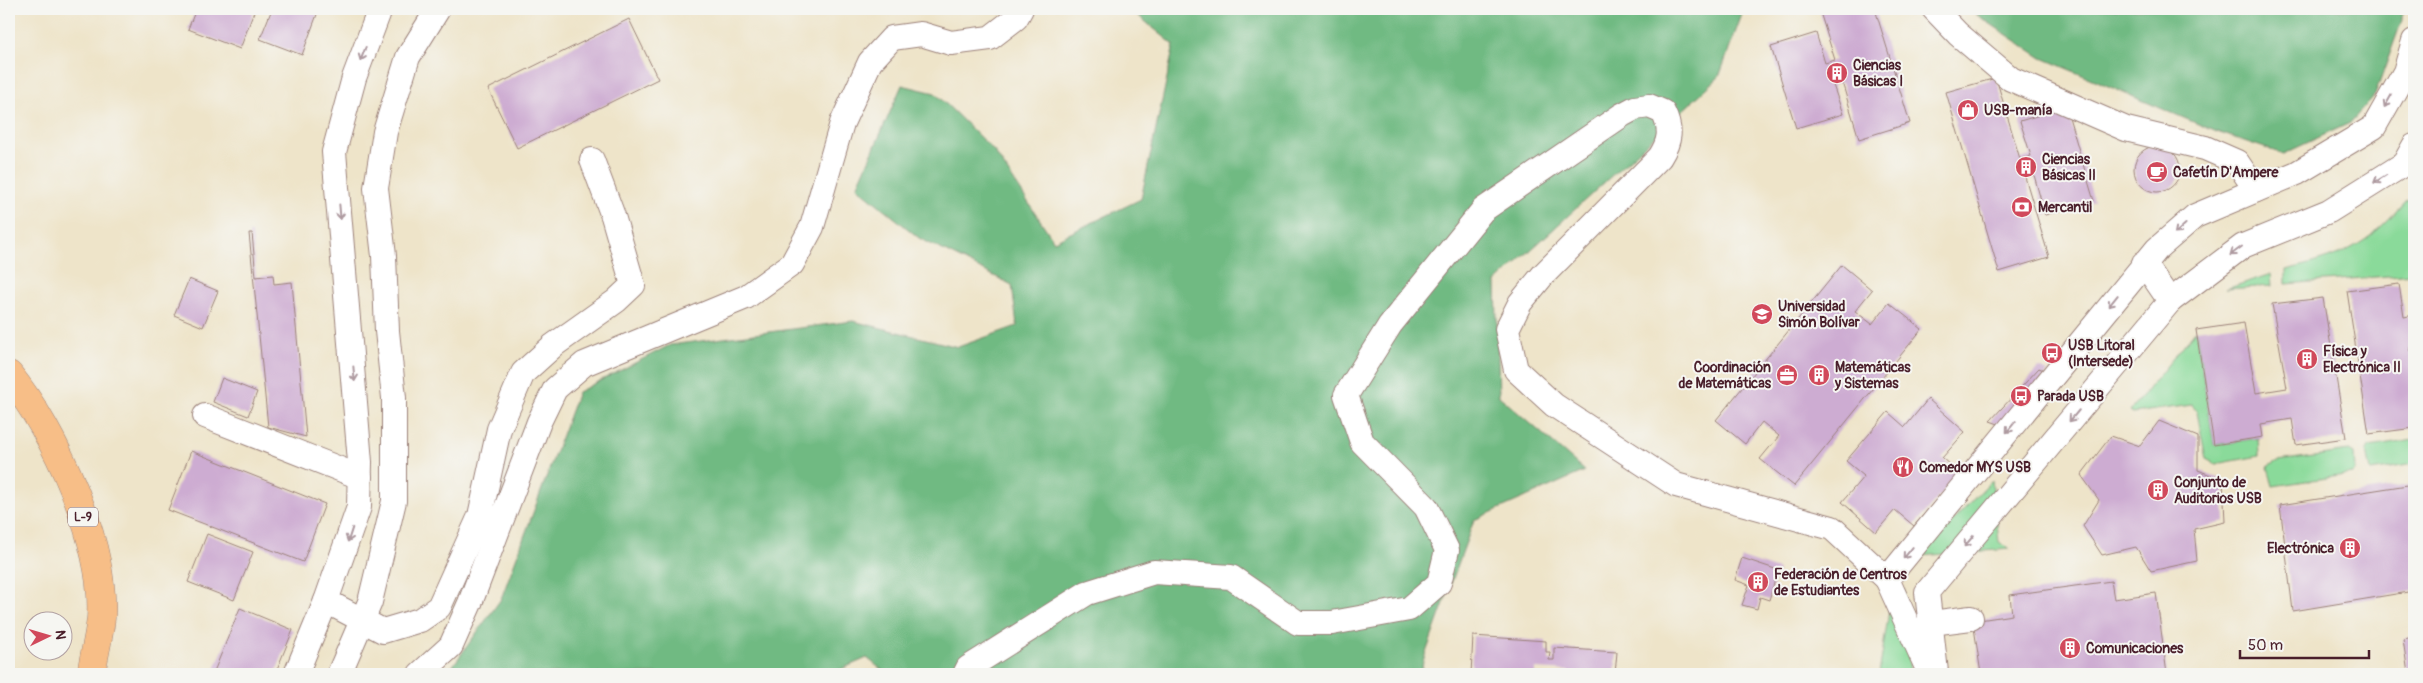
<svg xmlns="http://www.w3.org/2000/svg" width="2423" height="683" viewBox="0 0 2423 683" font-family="Pangolin,sans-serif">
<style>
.green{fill:#8ada9a;stroke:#6a7c62}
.forest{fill:#6fba82;stroke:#5c6c56}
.building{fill:#cdacd2}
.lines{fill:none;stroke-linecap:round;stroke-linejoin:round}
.minor-casing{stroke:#9c827a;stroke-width:26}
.major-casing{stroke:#9c827a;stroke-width:29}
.minor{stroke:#fff;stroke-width:24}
.major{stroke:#f7be87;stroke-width:28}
.oneway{stroke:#ae9aa0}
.labels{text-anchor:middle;stroke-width:4;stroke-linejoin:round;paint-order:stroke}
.shield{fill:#f6f6f2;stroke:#7e6067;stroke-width:1}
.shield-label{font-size:12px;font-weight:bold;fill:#4a1f2b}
.poi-label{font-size:14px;font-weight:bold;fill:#4a1f2b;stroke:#f6f6f2;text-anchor:start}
</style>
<rect width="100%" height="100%" fill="#f6f6f2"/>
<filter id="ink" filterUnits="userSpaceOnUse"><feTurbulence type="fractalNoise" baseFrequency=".02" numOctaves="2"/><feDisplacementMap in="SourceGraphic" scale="10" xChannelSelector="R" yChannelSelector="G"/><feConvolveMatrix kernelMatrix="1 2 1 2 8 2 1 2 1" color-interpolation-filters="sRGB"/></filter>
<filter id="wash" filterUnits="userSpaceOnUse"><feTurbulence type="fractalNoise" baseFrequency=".0096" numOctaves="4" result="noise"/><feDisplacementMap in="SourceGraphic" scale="20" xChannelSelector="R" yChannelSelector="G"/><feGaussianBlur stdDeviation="1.12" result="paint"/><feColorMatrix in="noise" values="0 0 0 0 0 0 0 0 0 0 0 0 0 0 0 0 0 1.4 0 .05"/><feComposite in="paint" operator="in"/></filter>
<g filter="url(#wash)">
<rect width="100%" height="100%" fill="#eee4c9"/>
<g class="green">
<path d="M 2408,199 L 2414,206 L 2414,274 L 2286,284 L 2286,270 C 2317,262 2350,254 2375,232 C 2387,222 2397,210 2408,199 Z"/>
<polygon points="2271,274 2272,286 2226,289"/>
<polygon points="2196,330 2214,445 2258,438 2259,456 2216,464 2206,459 2197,412 2192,405 2133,413 2130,411"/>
<polygon points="2414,440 2414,464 2371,471 2367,451 2369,447"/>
<polygon points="2349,451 2354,454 2355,471 2352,474 2273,486 2268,467 2278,461"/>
<polygon points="1992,480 1999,542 2010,549 1919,556"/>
<polygon points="1904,590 1910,674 1879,674 1889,611"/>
</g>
<g class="forest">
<polygon points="1130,9 1744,9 1719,77 1496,282 1499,396 1585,471 1474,520 1423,661 1421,674 1185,674 1184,672 1176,674 887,674 867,658 830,674 447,674 501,599 578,392 670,345 853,321 958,347 1017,326 1012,285 919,238 857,187 902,85 935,93 994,151 1054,241 1141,199 1174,45"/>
<polygon points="1968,9 2402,9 2402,20 2375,95 2350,123 2283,154 2217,132 2042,58"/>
</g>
<g id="blocks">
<g class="building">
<polygon points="196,9 255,9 240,49 188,29"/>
<polygon points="272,9 319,9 302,55 260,39"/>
<polygon points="1819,9 1875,9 1910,123 1859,139 1842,82 1833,85 1843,114 1796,128 1771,47 1816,33 1825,63 1835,60"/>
<polygon points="629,19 658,79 517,148 488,89"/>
<polygon points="1996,78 2020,159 2031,156 2020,121 2066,107 2094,201 2045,215 2034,175 2025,177 2049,257 1999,272 1946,92"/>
<circle cx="2157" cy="169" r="23"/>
<polygon points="249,233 252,233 256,277 273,275 274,284 292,282 306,437 268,427"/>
<polygon points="1842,265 1872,290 1855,311 1872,324 1889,303 1922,329 1794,486 1760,459 1779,436 1762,422 1745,444 1716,420"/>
<polygon points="189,279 218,291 203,327 174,315"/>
<polygon points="2399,284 2404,317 2414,315 2414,346 2410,347 2414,379 2414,428 2369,434 2347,291"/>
<polygon points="2323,298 2346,438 2296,445 2292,419 2261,424 2263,437 2214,445 2196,330 2244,323 2256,393 2287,388 2272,304"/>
<polygon points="2039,368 2048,372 2007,427 1990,421"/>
<polygon points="222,378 257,392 248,416 213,402"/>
<polygon points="1928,399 1965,432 1942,458 1959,473 1914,526 1895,510 1876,532 1842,502 1864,476 1846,461 1888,412 1905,427"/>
<polygon points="2159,421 2198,437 2198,470 2223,480 2225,522 2194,529 2197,561 2151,571 2136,547 2102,555 2083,526 2099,500 2081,475 2111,436 2140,446"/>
<polygon points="191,451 325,504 303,562 168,510"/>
<polygon points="2414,484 2414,591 2293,611 2280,505"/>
<polygon points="207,534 253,552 234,600 188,582"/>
<polygon points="1742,558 1778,570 1769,600 1760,597 1757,609 1742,605 1749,585 1735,580"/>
<polygon points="2111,581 2114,599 2156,593 2167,674 1981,674 1973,621 2012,615 2010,595"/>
<polygon points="240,608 293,630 275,674 213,674"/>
<polygon points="1473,636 1546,641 1546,652 1550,652 1549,660 1554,660 1554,648 1617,652 1615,674 1569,674 1569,671 1535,669 1535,674 1471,674"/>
<polygon points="2414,637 2414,674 2408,674 2403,639"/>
</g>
</g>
</g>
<g filter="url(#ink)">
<use href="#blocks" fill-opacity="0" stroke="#9c827a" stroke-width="1"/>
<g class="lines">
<g class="minor-casing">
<g id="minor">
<polyline points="380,9 354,78 334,152 360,462 359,507 326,601 383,631 420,620 439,607 480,516 499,429 523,373 554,345 616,301 633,285 613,216 592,160"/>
<polyline points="1934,9 1958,34 2011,79 2126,129 2205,148 2237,162 2256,190"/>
<polyline points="2144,263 2170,301"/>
<polyline points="205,416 360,477"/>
<polyline points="1931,623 1971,618"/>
<polyline points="1936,672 1927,592 2170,301 2243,246 2329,211 2404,164 2414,146"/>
<polyline points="296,674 326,601"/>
<polyline points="339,674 370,602 394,501 394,398 387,331 384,256 376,188 385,132 408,57 438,9"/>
<polyline points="420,674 451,646 470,603 539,422 555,389 584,364 746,297 792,264 812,227 842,123 870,62 892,38 921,34 951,43 990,38 1016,18 1021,9"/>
<path d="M 965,674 L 968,668 L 1087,593 L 1154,572 L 1231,577 L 1298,623 L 1332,623 L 1409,609 L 1439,583 L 1447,550 L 1426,507 L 1362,442 L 1346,395 L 1390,325 L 1483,210 L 1622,115 L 1635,108 L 1649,106 L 1663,112 C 1672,130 1670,141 1660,157 L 1543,275 L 1520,303 L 1507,329 L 1516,370 L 1554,405 L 1676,485 L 1832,528 L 1887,579"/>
<polyline points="1930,674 1887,579 2157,249 2195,216 2297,173 2374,127 2405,72 2414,41"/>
</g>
</g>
<g class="major-casing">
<path id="major" d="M 9,375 C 55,431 106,545 101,618 C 99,637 94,656 91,674"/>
</g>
<use href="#minor" class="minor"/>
<use href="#major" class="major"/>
</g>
<defs><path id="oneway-shaft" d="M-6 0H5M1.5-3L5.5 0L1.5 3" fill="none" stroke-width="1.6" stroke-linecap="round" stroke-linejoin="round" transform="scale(1.25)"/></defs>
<g class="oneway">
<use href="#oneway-shaft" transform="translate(363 54) rotate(111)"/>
<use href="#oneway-shaft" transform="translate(2388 101) rotate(120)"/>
<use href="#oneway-shaft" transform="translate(2380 179) rotate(148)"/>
<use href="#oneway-shaft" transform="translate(340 212) rotate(85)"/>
<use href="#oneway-shaft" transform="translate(2180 229) rotate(138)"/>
<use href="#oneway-shaft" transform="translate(2236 251) rotate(143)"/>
<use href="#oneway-shaft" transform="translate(2113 301) rotate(129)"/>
<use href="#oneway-shaft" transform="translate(354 374) rotate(85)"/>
<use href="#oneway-shaft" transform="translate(2074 416) rotate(130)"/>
<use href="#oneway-shaft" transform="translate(2011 427) rotate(129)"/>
<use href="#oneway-shaft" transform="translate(350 535) rotate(108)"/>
<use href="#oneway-shaft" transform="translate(1969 541) rotate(130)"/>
<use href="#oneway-shaft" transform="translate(1908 553) rotate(129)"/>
</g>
</g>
<defs>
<g id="building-disc" transform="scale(1.125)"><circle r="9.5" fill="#d1495b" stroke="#f6f6f2"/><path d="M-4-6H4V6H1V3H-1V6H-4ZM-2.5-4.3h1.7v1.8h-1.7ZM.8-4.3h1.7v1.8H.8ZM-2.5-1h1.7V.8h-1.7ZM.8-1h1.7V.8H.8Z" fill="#fff"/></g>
<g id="shop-disc" transform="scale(1.125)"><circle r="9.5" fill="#d1495b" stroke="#f6f6f2"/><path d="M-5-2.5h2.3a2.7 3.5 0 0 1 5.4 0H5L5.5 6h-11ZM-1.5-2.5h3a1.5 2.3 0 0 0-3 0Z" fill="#fff"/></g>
<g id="cafe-disc" transform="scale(1.125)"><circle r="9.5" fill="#d1495b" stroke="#f6f6f2"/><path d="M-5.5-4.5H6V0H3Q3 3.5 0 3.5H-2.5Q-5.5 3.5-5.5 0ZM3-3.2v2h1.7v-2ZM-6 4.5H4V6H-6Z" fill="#fff"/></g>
<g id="bank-disc" transform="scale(1.125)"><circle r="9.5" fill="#d1495b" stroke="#f6f6f2"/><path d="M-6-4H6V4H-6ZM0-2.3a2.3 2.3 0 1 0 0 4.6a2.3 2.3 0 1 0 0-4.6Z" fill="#fff"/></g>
<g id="university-disc" transform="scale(1.125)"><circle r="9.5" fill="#d1495b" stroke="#f6f6f2"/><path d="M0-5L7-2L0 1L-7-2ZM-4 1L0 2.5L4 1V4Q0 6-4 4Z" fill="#fff"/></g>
<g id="bus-disc" transform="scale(1.125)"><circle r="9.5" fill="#d1495b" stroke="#f6f6f2"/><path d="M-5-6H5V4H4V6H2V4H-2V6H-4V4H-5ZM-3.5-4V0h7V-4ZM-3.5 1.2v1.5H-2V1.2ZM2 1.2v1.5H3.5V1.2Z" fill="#fff"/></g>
<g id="office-disc" transform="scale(1.125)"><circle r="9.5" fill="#d1495b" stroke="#f6f6f2"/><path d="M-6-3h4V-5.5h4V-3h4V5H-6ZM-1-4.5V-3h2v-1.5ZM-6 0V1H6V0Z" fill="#fff"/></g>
<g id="restaurant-disc" transform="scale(1.125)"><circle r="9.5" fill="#d1495b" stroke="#f6f6f2"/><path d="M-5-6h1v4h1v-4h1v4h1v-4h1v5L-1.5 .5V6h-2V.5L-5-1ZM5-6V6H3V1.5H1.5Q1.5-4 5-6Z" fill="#fff"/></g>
</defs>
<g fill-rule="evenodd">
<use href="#building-disc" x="1837" y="73"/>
<use href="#shop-disc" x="1968" y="110"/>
<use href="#building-disc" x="2026" y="167"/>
<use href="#cafe-disc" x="2157" y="172"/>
<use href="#bank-disc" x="2022" y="207"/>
<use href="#university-disc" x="1762" y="314"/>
<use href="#bus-disc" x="2052" y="353"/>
<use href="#building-disc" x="2307" y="359"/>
<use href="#office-disc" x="1787" y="375"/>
<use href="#building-disc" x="1819" y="375"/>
<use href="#bus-disc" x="2021" y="396"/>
<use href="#restaurant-disc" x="1903" y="467"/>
<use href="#building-disc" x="2158" y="490"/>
<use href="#building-disc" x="2350" y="548"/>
<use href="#building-disc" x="1758" y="582"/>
<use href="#building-disc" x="2070" y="648"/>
</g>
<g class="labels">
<rect class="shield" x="68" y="507.5" width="30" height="19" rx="4"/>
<g class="shield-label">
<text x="83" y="521">L-9</text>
</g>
<g class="poi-label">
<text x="1853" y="70">Ciencias<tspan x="1853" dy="16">Básicas I</tspan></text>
<text x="1984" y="115">USB-manía</text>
<text x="2042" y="164">Ciencias<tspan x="2042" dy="16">Básicas II</tspan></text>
<text x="2173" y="177">Cafetín D'Ampere</text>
<text x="2038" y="212">Mercantil</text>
<text x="1778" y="311">Universidad<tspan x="1778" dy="16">Simón Bolívar</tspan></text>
<text x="2068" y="350">USB Litoral<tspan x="2068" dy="16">(Intersede)</tspan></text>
<text x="2323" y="356">Física y<tspan x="2323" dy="16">Electrónica II</tspan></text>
<text x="1771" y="372" text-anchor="end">Coordinación<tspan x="1771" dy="16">de Matemáticas</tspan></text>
<text x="1835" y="372">Matemáticas<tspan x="1835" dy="16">y Sistemas</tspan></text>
<text x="2037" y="401">Parada USB</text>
<text x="1919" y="472">Comedor MYS USB</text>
<text x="2174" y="487">Conjunto de<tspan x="2174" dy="16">Auditorios USB</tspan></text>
<text x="2334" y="553" text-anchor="end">Electrónica</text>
<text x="1774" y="579">Federación de Centros<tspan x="1774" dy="16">de Estudiantes</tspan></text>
<text x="2086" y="653">Comunicaciones</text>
</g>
</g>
<rect width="2423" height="683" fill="none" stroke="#f6f6f2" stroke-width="30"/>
<g transform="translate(48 636) rotate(85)"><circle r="24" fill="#f6f6f2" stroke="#b1a0a2"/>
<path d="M0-4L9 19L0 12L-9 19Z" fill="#d1495b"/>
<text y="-8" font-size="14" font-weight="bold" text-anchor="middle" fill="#4a1f2b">N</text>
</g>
<path d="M2240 650v8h129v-8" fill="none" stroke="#4a1f2b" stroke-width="2.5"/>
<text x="2248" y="650" font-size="15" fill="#4a1f2b" stroke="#f6f6f2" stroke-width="4" paint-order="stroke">50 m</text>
</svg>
